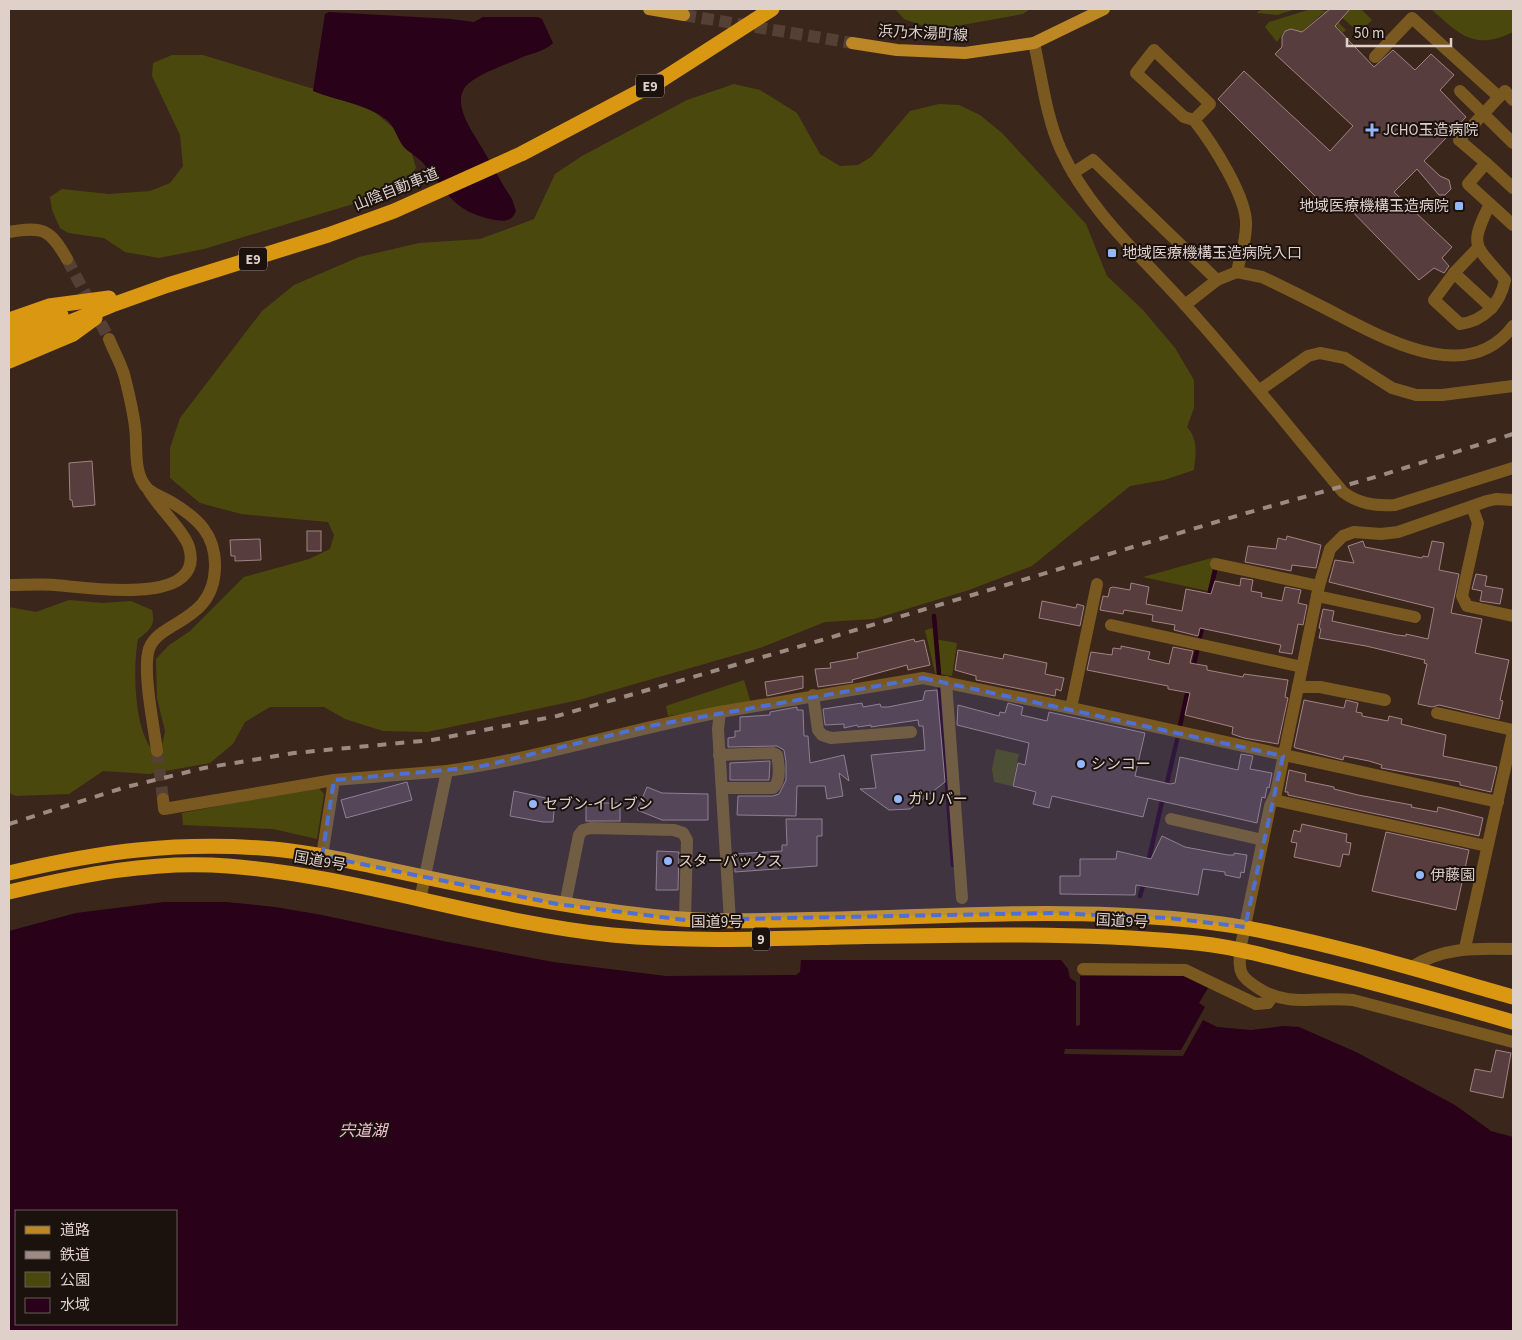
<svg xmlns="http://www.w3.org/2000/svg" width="1522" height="1340" viewBox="0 0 1522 1340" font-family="'Source Sans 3','Noto Sans JP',sans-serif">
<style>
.green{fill:#4b480e}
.water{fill:#290118;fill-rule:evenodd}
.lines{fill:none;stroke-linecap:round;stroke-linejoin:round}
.stream{stroke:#290118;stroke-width:4.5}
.building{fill:#573d3d;stroke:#a18383}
.minor-tunnel{stroke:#544035;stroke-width:12;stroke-dasharray:12 6;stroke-linecap:butt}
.major-tunnel{stroke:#544035;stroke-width:12;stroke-dasharray:12 6;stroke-linecap:butt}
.minor{stroke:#7a5921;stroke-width:12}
.major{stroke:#bd8725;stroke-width:12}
.highway{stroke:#da9812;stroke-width:15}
.rail{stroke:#9c8b83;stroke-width:4;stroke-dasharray:9 9;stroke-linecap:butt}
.marked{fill:#4e6fd4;fill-opacity:0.2;stroke:#4e6fd4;stroke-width:4;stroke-dasharray:10 6;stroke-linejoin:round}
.poi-dot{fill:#93b7fd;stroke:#1b110d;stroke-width:2}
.labels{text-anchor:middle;stroke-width:4;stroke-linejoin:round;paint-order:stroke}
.shield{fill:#1b110d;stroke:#a49791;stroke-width:1}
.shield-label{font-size:14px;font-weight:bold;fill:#dfd1ca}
.street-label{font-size:15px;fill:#dfd1ca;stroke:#1b110d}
.poi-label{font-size:15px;fill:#dfd1ca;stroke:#1b110d;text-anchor:start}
.water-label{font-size:16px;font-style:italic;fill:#f2c1d6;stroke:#1b110d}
</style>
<rect width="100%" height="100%" fill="#3b261b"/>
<g class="green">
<polygon points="895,9 1030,9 1023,14 934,30 904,19"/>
<polygon points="1263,9 1296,9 1277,15 1257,13 1257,12"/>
<polygon points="1311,9 1327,11 1346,30 1343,33 1323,13 1300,33 1292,29 1285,30 1277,42 1265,27 1269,22"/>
<polygon points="1332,9 1361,9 1372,20 1364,28 1354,28"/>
<path d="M 1431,9 L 1513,9 L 1513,32 C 1475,51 1460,35 1431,9 Z"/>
<polygon points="172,55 203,55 366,105 408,140 416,168 404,185 353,204 204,249 159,258 125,252 104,238 68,233 60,228 52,210 50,197 62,189 109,194 150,191 170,183 183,166 180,135 152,76 153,63"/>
<path d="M 734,84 L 760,90 L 797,113 L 820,154 L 840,166 L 858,165 L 871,157 L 910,111 L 939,104 L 959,105 L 980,115 L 1002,133 L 1086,224 L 1107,276 L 1143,310 L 1175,348 L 1194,380 L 1194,408 L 1187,427 C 1198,439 1196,453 1194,470 L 1164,480 L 1130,486 L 1032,566 L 969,590 L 874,619 L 825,622 L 760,648 L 579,700 L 427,732 L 383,731 L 345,719 L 324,707 L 270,707 L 245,722 L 233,744 L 210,763 L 149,774 L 103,771 L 69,794 L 16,796 L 9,793 L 9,607 L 36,612 L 69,600 L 103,603 L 131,601 L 152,610 C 156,625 150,630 138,639 C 133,667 133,731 155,753 L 161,751 L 165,731 L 157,698 L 156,659 L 168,646 L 190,631 L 244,577 L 309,559 L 330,549 L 334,535 L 328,522 L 241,514 L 200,503 L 170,478 L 170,448 L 180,418 L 262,311 L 294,285 L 359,257 L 419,243 L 480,239 L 534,219 L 555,174 L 582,156 L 687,100 Z"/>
<polygon points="1215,557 1208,591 1143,577"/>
<polygon points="934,628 935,639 957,643 952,676 935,673 925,630"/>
<polygon points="744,680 751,703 668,716 666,706"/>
<polygon points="996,749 1019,754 1012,786 994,782 992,769"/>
<polygon points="318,787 324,794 317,839 273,829 183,825 182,813"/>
</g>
<g class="water">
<path d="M 329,12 L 451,19 L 474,22 L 483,17 L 537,17 L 542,19 L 553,43 C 545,52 527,54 516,60 C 500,67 481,73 468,84 C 448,103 476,136 485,153 C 494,169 502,184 512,199 L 516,211 C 512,221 506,222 495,220 C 451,211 450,194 423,163 C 417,156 409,153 403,146 C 397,138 395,127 387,120 C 367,104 337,101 313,91 L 325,14 Z"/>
<path d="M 164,902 L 226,902 L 275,907 L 322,915 L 448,942 L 553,962 L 666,976 L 796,975 L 800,972 L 801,960 L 1061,960 L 1068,969 L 1070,978 L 1076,982 L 1076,1026 L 1080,1025 L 1080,976 L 1186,976 L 1208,988 L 1199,1003 L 1205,1007 L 1181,1050 L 1065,1049 L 1064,1054 L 1183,1056 L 1203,1020 L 1217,1027 L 1251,1030 L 1283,1026 L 1299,1027 L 1356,1052 L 1455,1105 L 1491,1131 L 1513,1137 L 1513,1331 L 9,1331 L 9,931 L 76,913 ZM 16,1211 L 176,1211 L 176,1324 L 16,1324 Z"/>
</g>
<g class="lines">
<g class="stream">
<polyline points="1208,599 1215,571"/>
<polyline points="934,616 939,674"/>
<polyline points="1200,637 1203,624"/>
<polyline points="1193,669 1197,651"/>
<polyline points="940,689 953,865"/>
<polyline points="1180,726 1188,689"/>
<polyline points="1166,787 1177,740"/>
<polyline points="1148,863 1163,797"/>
<polyline points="1140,896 1144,882"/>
</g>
</g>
<g class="building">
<polygon points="1330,9 1350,9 1335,26 1374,67 1393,50 1415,70 1431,54 1454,75 1440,90 1466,117 1424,161 1440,176 1449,180 1451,189 1445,195 1439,195 1417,169 1394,192 1452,247 1442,258 1449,266 1444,273 1434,268 1419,280 1341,200 1330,211 1218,99 1244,71 1330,151 1353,126 1275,54 1282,47 1282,37 1285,31 1291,29 1302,32"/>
<polygon points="92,461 95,505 73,507 72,500 70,500 69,463"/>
<rect x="307" y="531" width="14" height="20"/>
<polygon points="1287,536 1321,545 1316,568 1292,565 1291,571 1245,562 1248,546 1276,549 1278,538 1286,540"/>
<polygon points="260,539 261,560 235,561 235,556 231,556 230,540"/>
<polygon points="1363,541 1365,547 1422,558 1423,556 1428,557 1432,541 1444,543 1439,570 1459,574 1451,613 1482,619 1475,653 1509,660 1500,700 1503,701 1499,719 1439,705 1432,707 1418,704 1427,664 1424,663 1425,660 1366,646 1319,638 1321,629 1319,628 1323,609 1334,611 1332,621 1397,635 1406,636 1406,634 1428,639 1434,608 1329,582 1335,560 1354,563 1348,546"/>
<polygon points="1476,574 1487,576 1485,586 1503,589 1500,604 1480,601 1482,591 1472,589"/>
<polygon points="1241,578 1253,580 1251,591 1262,593 1261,597 1282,601 1285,587 1301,590 1298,603 1307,605 1303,625 1298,624 1292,654 1279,652 1281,645 1200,628 1198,636 1174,630 1175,625 1152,621 1153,615 1124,610 1123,614 1100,610 1103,596 1108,597 1110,588 1113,587 1130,590 1131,583 1149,587 1146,604 1182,611 1186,589 1211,594 1215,581 1240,586"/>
<polygon points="1042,601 1076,608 1077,604 1084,606 1080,626 1039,618"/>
<polygon points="914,639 915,642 924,640 930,665 908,670 907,665 852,680 853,682 818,687 815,669 831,668 830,663 858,658 857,653"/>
<polygon points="1121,646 1150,652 1148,659 1169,664 1173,647 1193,651 1190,663 1207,666 1207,670 1243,677 1244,674 1288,680 1285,697 1288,698 1278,744 1244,738 1232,734 1233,727 1185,715 1190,693 1168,689 1168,686 1087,670 1091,652 1112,655 1113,648 1121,649"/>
<polygon points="958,650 1003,659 1004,654 1047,663 1045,674 1064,678 1061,691 1056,689 1055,696 976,680 976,676 955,670"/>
<polygon points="803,676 803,688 767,696 765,682"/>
<polygon points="937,690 945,782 910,809 889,810 860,789 876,788 871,755 925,750 923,726 919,726 918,720 871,727 871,725 858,727 857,725 844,728 844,724 825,725 823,709 862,703 863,707 880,704 881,707 888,707 923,700 925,691"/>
<polygon points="1304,700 1344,708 1346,700 1358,703 1356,712 1362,713 1362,716 1388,721 1389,716 1402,719 1401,724 1446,735 1443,756 1497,767 1491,792 1460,785 1460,782 1381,768 1382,765 1369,761 1344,756 1343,760 1296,748 1294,747"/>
<polygon points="1008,703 1023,707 1021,715 1047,721 1049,712 1145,733 1135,776 1170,784 1175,783 1180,757 1238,770 1241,754 1253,756 1250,769 1272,773 1269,788 1267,787 1265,798 1262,797 1257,823 1148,798 1143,817 1052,796 1049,808 1033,804 1036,792 1013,786 1018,763 1025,765 1029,743 957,725 958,705 999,716 1000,712 1005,713"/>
<polygon points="797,707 797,710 803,710 804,736 808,736 810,763 844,755 849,781 839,773 843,796 827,799 825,786 797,786 796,816 737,815 738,796 773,796 779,794 786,780 786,762 784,750 777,746 728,747 728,738 735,737 735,731 740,731 740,717 770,715 770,712"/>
<polygon points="770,761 769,780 730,780 730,763"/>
<polygon points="1289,770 1306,774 1305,781 1334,787 1334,789 1358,795 1412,805 1411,807 1437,812 1438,807 1483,818 1479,836 1288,795 1288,792 1285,792"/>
<polygon points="407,782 412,800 346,818 341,800"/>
<polygon points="647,787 662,793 708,794 708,820 662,820 637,810"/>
<polygon points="514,791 555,800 553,822 543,822 510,816"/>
<rect x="586" y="803" width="34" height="18"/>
<polygon points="786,819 822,819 822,836 817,836 817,866 735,872 734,854 782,851 782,845 787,845"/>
<polygon points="1302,824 1347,834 1346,842 1351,843 1349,855 1343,854 1340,867 1294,857 1297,843 1291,842 1294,830 1300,832"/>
<polygon points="1386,832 1469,850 1456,910 1372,891"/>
<polygon points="1162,836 1185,847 1228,855 1234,855 1234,853 1247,855 1244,873 1241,872 1240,878 1225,875 1225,872 1203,869 1198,895 1136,885 1135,895 1060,894 1060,876 1080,876 1080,859 1116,859 1117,851 1151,859"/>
<polygon points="657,851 679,852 678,890 656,890"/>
<polygon points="1496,1050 1511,1053 1503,1098 1470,1091 1475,1069 1491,1072"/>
</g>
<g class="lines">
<g class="minor-tunnel">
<polyline points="67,259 109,339"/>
<polyline points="157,751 163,799"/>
</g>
<polyline class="major-tunnel" points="684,15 852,43"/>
<g class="minor">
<path d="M 1034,43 C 1042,78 1046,117 1061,150 C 1089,211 1142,257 1186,306 C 1241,367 1291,430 1343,492 C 1359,504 1375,506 1395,505 L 1513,468"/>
<polyline points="1375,57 1412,18 1499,97 1459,140 1486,163"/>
<polyline points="1460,91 1513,143"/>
<polyline points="1499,97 1505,91 1513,100"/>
<path d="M 1194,120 L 1184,117 L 1136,73 L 1154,50 L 1210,104 L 1194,120 C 1212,143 1248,198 1246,226 C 1246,241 1240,257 1237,272 L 1262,277 C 1290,290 1317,304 1344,318 C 1393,343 1470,384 1513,326"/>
<polyline points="1073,173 1093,160 1217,280 1237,272"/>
<polyline points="1490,204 1513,225"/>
<path d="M 9,232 C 43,226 50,229 67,259"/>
<polyline points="1478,248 1454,273 1492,308"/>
<path d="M 1454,273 L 1434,300 L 1460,324 C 1484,321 1500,304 1505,280 C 1475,244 1468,248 1490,204 L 1468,184 L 1486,163 L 1513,188"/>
<polyline points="1185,305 1217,280"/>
<path d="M 109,339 C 114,352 122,365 125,378 C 129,394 133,410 135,427 C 138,446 132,473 148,489 C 154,494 164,498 171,502 C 198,518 216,535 215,567 C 214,623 159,620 149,649 C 142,670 154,727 157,751"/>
<polyline points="1260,390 1308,356 1320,353 1345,358 1392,388 1416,395 1442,395 1513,386"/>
<path d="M 1513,500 L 1496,499 L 1487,501 L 1398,532 L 1381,534 L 1354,532 L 1343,536 L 1330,549 L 1319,586 L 1276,793 L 1270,806 L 1240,950 C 1239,972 1239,976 1258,988 C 1288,1008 1319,996 1353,1000 L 1513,1042"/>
<polyline points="1472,507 1478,523 1462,596 1467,606 1513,616"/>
<polyline points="1216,564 1319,586"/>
<path d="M 9,585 C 24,585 40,584 55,585 C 84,587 207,608 189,547 C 184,531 159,508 149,491"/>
<polyline points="1317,596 1415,617"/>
<polyline points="1111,625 1302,667"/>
<polyline points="946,682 962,898"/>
<polyline points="1298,687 1320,687 1385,700"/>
<polyline points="813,695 818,730 822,735 831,738 911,732"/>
<polyline points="1071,708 1097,584"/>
<polyline points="1437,713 1513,730"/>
<path d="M 719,755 L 773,753 L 777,755 C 779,765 781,782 773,788 L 722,788"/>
<path d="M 447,771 C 539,758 628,730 720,712"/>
<polyline points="163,799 164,809 334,780 447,771 420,900"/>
<polyline points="1274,800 1487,846"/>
<polyline points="1171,819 1263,840"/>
<polyline points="322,856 334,780"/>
<polyline points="565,905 579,835 583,830 591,828 674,830 683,833 687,840 685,920"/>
<polyline points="730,921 718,729 720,712 923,678 1071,708 1498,802"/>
<polyline points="1465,948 1513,732"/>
<path d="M 1410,968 C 1442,947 1477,948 1513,949"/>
<polyline points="1083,969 1185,970 1256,1004 1268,1003 1272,997"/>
</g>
<g class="major">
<polyline points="649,9 684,15"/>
<polyline points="852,43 897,50 965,53 1034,43 1104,9"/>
</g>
<g class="highway">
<polyline points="9,320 49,306 109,298"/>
<polyline points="9,334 61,315"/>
<polyline points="9,347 112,305 168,285 328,235 394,211 521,154 663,79 772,9"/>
<polyline points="9,361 73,334 95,318"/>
<path d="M 9,873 C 102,851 178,841 274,849 C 325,854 375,867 424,877 C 509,895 594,912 681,919 C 716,922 752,921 788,920 C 898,919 1008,910 1117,915 C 1160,917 1204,920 1247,928 C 1337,945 1425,972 1513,997"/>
<path d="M 9,892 C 81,875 153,860 228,866 C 358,876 483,922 612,935 C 689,942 765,939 842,937 C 956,935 1072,932 1186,942 C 1227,945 1267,956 1306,966 C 1376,983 1444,1002 1513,1022"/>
</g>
<polyline class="rail" points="9,824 126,787 204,768 294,753 432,740 557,716 822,640 1243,514 1379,476 1513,434"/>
</g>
<path class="marked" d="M 923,678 L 1283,756 L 1245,927 L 1169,918 L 1052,913 L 685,920 L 557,904 L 322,856 L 334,780 L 478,767 L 649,726 Z"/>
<g class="poi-dot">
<path d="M1369.5 122.5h5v5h5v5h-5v5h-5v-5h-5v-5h5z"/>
<rect x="1454" y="201" width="10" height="10" rx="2.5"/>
<rect x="1107" y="248" width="10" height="10" rx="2.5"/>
<circle cx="1081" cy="764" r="5"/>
<circle cx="898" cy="799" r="5"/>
<circle cx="533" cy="804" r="5"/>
<circle cx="668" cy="861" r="5"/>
<circle cx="1420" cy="875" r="5"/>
</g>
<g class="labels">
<g class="shield">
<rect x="636" y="74.5" width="28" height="23" rx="4"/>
<rect x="239" y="247.5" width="28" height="23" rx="4"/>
<rect x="752" y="927.5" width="18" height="23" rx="4"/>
</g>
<g class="shield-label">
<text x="650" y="91">E9</text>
<text x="253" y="264">E9</text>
<text x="761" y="944">9</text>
</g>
<g class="street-label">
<text transform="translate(923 33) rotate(3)" y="5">浜乃木湯町線</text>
<text transform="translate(396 189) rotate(-22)" y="5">山陰自動車道</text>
<text transform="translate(320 861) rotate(10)" y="5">国道9号</text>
<text transform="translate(1122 921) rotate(3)" y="5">国道9号</text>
<text x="717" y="927">国道9号</text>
</g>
<g class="poi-label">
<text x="1383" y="135">JCHO玉造病院</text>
<text x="1449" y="211" text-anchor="end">地域医療機構玉造病院</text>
<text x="1122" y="258">地域医療機構玉造病院入口</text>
<text x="1091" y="769">シンコー</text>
<text x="908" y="804">ガリバー</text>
<text x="543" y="809">セブン-イレブン</text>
<text x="678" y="866">スターバックス</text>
<text x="1430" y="880">伊藤園</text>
</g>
<g class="water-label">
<text x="363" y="1136">宍道湖</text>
</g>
</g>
<rect width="1522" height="1340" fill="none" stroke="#dfd1ca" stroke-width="20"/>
<rect x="15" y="1210" width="162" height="115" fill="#1b110d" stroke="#695e59"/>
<rect x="25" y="1226" width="25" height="8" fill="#bd8725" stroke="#695e59"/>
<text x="60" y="1235" font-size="15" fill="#dfd1ca">道路</text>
<rect x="25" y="1251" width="25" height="8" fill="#9c8b83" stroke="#695e59"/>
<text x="60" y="1260" font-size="15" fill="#dfd1ca">鉄道</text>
<rect x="25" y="1272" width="25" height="15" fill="#4b480e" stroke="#695e59"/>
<text x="60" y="1285" font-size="15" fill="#dfd1ca">公園</text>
<rect x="25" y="1298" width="25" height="15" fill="#290118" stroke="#695e59"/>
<text x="60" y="1310" font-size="15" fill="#dfd1ca">水域</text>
<path d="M1347 38v8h104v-8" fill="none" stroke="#dfd1ca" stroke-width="2.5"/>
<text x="1354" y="38" font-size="15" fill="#dfd1ca" stroke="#1b110d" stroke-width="4" paint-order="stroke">50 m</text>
</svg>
